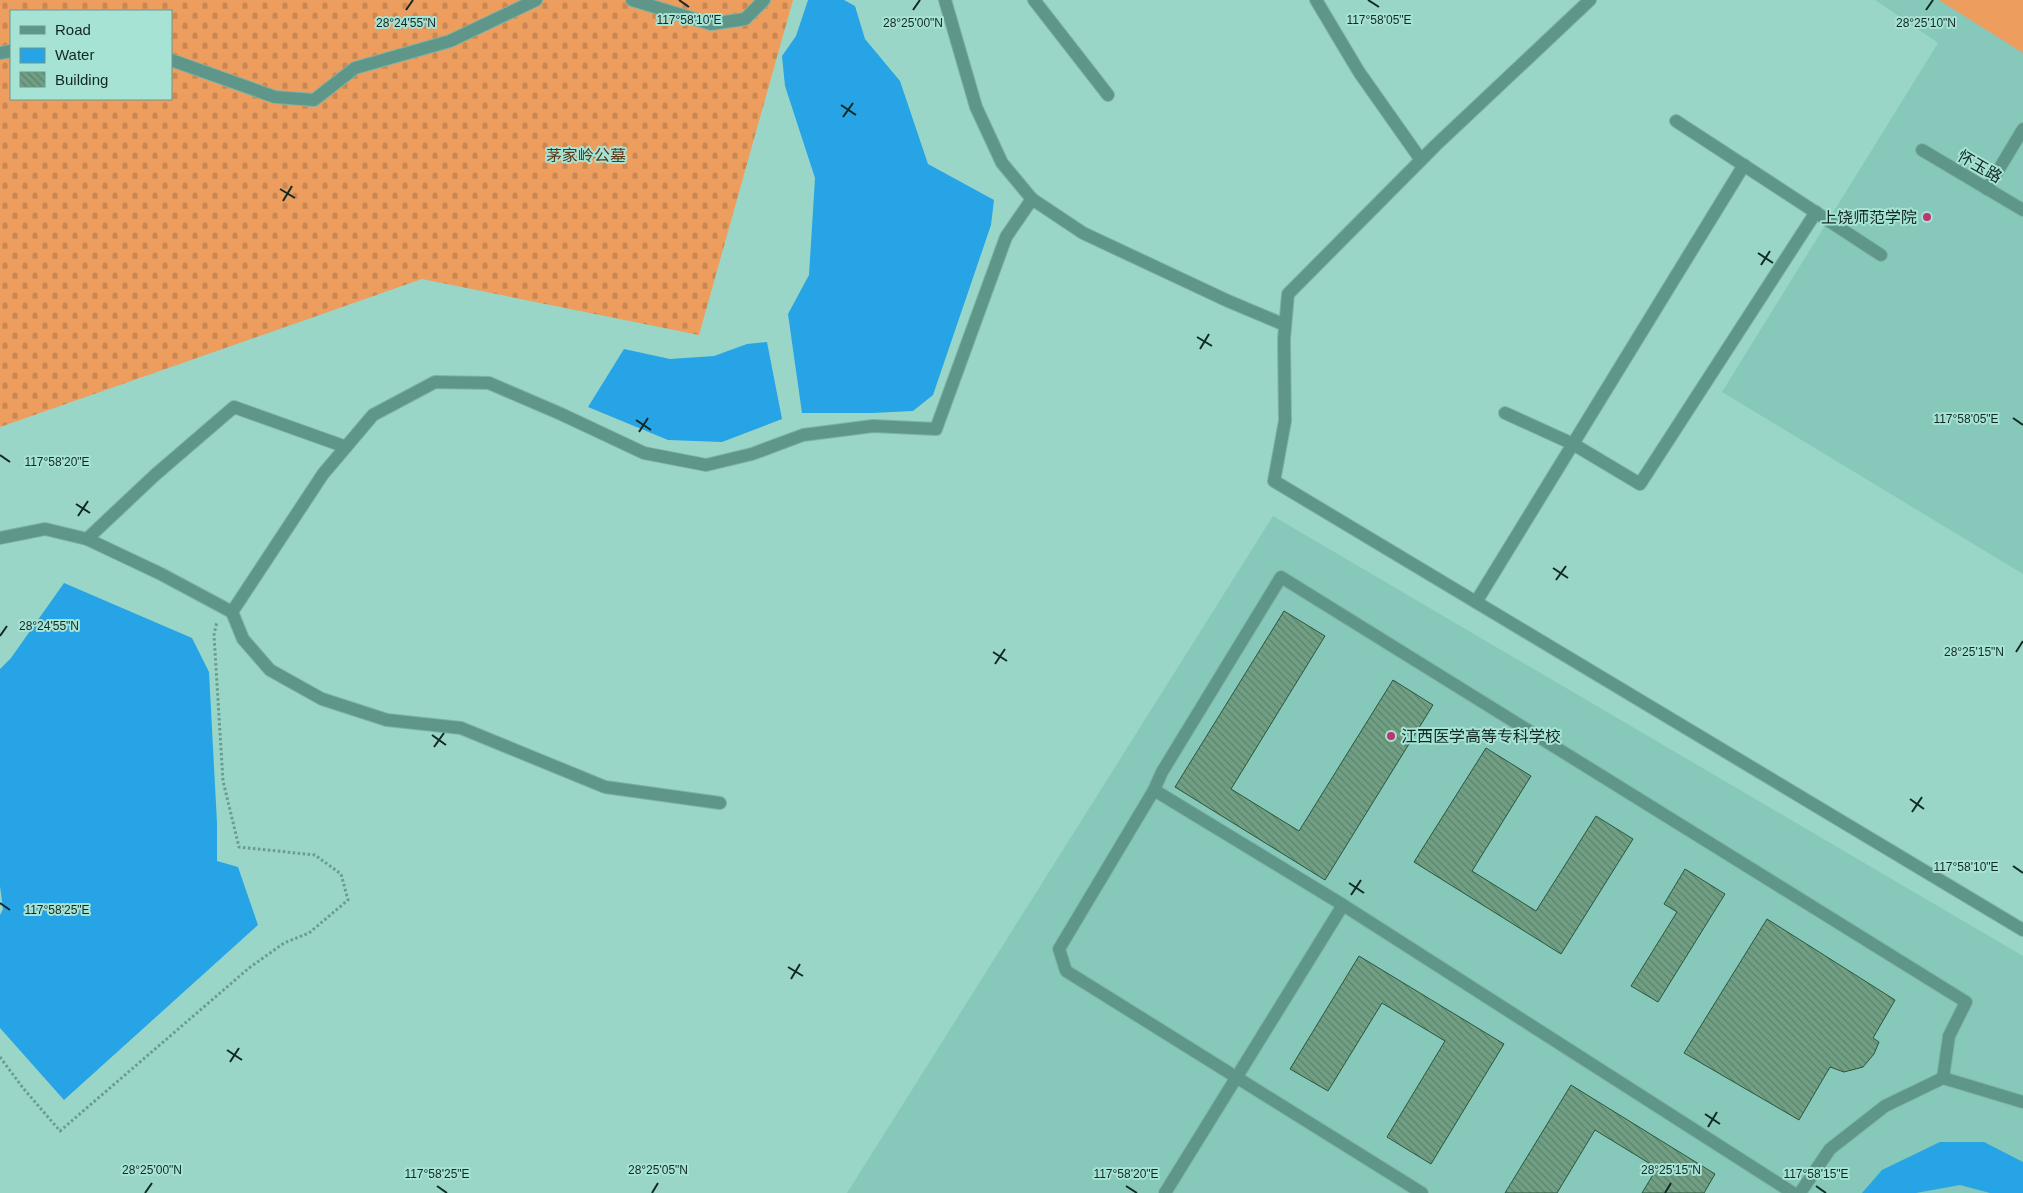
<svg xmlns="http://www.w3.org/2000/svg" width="2023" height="1193" viewBox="0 0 2023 1193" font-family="Arial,'Noto Sans SC',sans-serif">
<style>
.built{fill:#86c9ba}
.cemetery{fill:url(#cemetery-stones);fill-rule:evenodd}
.pitch{fill:#ed9d5d}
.water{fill:#26a4e5}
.building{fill:url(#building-back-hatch);stroke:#2a563d}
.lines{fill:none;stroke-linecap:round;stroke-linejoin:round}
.minor-casing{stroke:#7fb3a6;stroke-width:14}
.path{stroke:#6b9b90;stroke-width:3;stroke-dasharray:2.5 2.5;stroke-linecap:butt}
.minor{stroke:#5e978a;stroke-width:12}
.ticks{fill:none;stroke:#112924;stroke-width:2}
.poi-dot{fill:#bd3471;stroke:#a7e3d4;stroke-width:2}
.labels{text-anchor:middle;stroke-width:4;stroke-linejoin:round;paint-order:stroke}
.park-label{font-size:16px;fill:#593516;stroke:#a7e3d4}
.street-label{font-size:16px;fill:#112924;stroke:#a7e3d4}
.poi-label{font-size:16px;fill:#112924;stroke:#a7e3d4;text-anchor:end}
.ticks-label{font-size:12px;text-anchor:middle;fill:#112924;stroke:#a7e3d4;stroke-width:4;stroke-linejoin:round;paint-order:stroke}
</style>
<defs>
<pattern id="cemetery-stones" width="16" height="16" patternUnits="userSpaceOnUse" patternTransform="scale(1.25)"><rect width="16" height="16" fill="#ed9d5d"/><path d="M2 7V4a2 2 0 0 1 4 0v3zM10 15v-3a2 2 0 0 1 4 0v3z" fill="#ca8751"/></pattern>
<pattern id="building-back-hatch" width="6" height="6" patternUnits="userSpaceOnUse" patternTransform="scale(1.25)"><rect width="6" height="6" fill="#719f84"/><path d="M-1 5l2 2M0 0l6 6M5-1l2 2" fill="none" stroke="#5b826c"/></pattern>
</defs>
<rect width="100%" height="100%" fill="#9ad6c7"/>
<g class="built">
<polygon points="1875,0 2023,0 2023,574 1722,392 1938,43"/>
<polygon points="1273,516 2023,956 2023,1193 847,1193"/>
</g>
<path class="cemetery" d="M 0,0 L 793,0 L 699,335 L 422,279 L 0,427 ZM 11,11 L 171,11 L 171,99 L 11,99 Z"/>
<polygon class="pitch" points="1939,0 2023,0 2023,53"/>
<g class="water">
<polygon points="808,0 844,0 855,6 865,39 900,81 928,164 994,200 991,225 933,395 913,411 872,413 802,413 788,314 809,275 815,178 785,86 782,56 796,36"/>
<polygon points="767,342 782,419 722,442 668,440 588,407 624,349 670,359 714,356 747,344"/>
<polygon points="64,583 192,638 209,672 217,823 217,861 238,867 258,925 64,1100 0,1028 0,915 3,909 0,886 0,669 11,658"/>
<polygon points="1940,1142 1984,1142 2023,1162 2023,1193 1990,1193 1960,1185 1916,1193 1862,1193 1882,1170"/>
</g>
<g class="building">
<polygon points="1284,611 1325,636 1231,789 1299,831 1393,680 1433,705 1325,880 1175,787"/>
<polygon points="1486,748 1531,776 1472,871 1536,911 1596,816 1633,839 1561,954 1414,862"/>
<polygon points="1685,869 1725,894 1658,1002 1631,986 1677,912 1664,904"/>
<polygon points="1767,919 1895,1000 1873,1038 1879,1042 1874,1054 1863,1067 1844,1072 1830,1067 1799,1120 1684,1053"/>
<polygon points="1359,956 1504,1044 1431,1164 1387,1137 1445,1041 1382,1003 1328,1091 1290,1069"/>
<polygon points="1571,1085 1715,1174 1704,1193 1642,1193 1657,1168 1595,1130 1557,1193 1505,1193"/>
</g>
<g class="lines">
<g class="minor-casing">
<g id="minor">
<polyline points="632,0 711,24 745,19 764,0"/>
<polyline points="945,0 976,107 1002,163 1032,199 1083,233 1228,301 1285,325"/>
<polyline points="1034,0 1108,95"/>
<polyline points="1316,0 1359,72 1421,160"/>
<polyline points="1590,0 1436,145 1288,294 1284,339 1285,421 1274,481 2023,930"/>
<polyline points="0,53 11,51"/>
<polyline points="171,60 275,97 314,100 355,68 450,41 536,0"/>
<polyline points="1676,121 1881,255"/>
<polyline points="1922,150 2023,210"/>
<polyline points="1987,189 2023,129"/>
<polyline points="1505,413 1573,444 1640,484 1816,212"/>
<polyline points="0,538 45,529 87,539 161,574 232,612 323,474 373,415 435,382 489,383 561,414 644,453 706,465 752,454 803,435 873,426 936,429 1006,237 1032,199"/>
<polyline points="87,539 155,475 234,407 346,447"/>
<polyline points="1476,602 1744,165"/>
<polyline points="232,612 243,639 270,670 322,699 387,720 461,728 605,787 720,803"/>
<polyline points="1154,790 1343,905 1793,1193"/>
<polyline points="1165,1193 1343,905"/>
<polyline points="1422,1193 1066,971 1059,949 1154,790 1162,772 1281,577 1966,1002 1949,1036 1943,1078"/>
<polyline points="1800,1193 1830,1149 1885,1106 1943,1078 2023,1102"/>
</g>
</g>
<polyline class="path" points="0,1057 23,1088 60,1131 249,968 284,943 309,933 348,900 341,874 315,855 239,847 223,781 214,635 217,621"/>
<use href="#minor" class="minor"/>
</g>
<path class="ticks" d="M 679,0 L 689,7M 1368,0 L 1379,7M 406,10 L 413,0M 913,10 L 920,0M 1926,10 L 1933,0M 841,105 L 856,115M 843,117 L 853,103M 280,189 L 295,198M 283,201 L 292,186M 1758,253 L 1773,263M 1761,265 L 1770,251M 1197,337 L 1212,346M 1200,349 L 1209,334M 2013,418 L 2023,425M 636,420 L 651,430M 639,432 L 648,418M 0,455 L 10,462M 76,504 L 90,513M 78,516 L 88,501M 1553,568 L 1568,578M 1556,580 L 1566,566M 0,636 L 7,626M 993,652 L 1007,661M 2016,652 L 2023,641M 995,664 L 1005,649M 432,735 L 446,745M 434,747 L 444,733M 1910,799 L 1924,809M 1912,812 L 1922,797M 2013,866 L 2023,873M 1349,883 L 1364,893M 1351,895 L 1361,880M 0,903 L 10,910M 788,967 L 803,976M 791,979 L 800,964M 227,1050 L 242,1060M 230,1062 L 239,1048M 1705,1114 L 1720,1124M 1708,1127 L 1717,1112M 437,1186 L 447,1193M 1126,1186 L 1137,1193M 1816,1186 L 1826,1193M 145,1193 L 152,1183M 652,1193 L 658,1183M 1665,1193 L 1671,1183"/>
<g class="poi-dot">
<circle cx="1927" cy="217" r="5"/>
<circle cx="1391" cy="736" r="5"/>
</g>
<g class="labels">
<g class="park-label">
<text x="586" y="161">茅家岭公墓</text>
</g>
<g class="street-label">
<text transform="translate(1980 166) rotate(30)" y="6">怀玉路</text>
</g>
<g class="poi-label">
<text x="1917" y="223">上饶师范学院</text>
<text x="1401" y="742" text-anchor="start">江西医学高等专科学校</text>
</g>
</g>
<g class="ticks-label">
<text x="689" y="24">117°58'10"E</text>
<text x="1379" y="24">117°58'05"E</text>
<text x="406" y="27">28°24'55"N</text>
<text x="913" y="27">28°25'00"N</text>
<text x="1926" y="27">28°25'10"N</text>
<text x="1966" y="423">117°58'05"E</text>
<text x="57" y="466">117°58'20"E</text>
<text x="49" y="630">28°24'55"N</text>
<text x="1974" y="656">28°25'15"N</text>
<text x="1966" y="871">117°58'10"E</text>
<text x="57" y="914">117°58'25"E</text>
<text x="152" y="1174">28°25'00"N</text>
<text x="658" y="1174">28°25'05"N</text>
<text x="1671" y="1174">28°25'15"N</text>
<text x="437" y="1178">117°58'25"E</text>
<text x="1126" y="1178">117°58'20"E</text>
<text x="1816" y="1178">117°58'15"E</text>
</g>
<rect x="10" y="10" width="162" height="90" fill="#a7e3d4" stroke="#6b998e"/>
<rect x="20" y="26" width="25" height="8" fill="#5e978a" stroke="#6b998e"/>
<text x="55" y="35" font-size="15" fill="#112924">Road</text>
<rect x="20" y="48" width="25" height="15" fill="#26a4e5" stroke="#6b998e"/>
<text x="55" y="60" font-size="15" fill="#112924">Water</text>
<rect x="20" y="72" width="25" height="15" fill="url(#building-back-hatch)" stroke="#6b998e"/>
<text x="55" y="85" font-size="15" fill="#112924">Building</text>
</svg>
